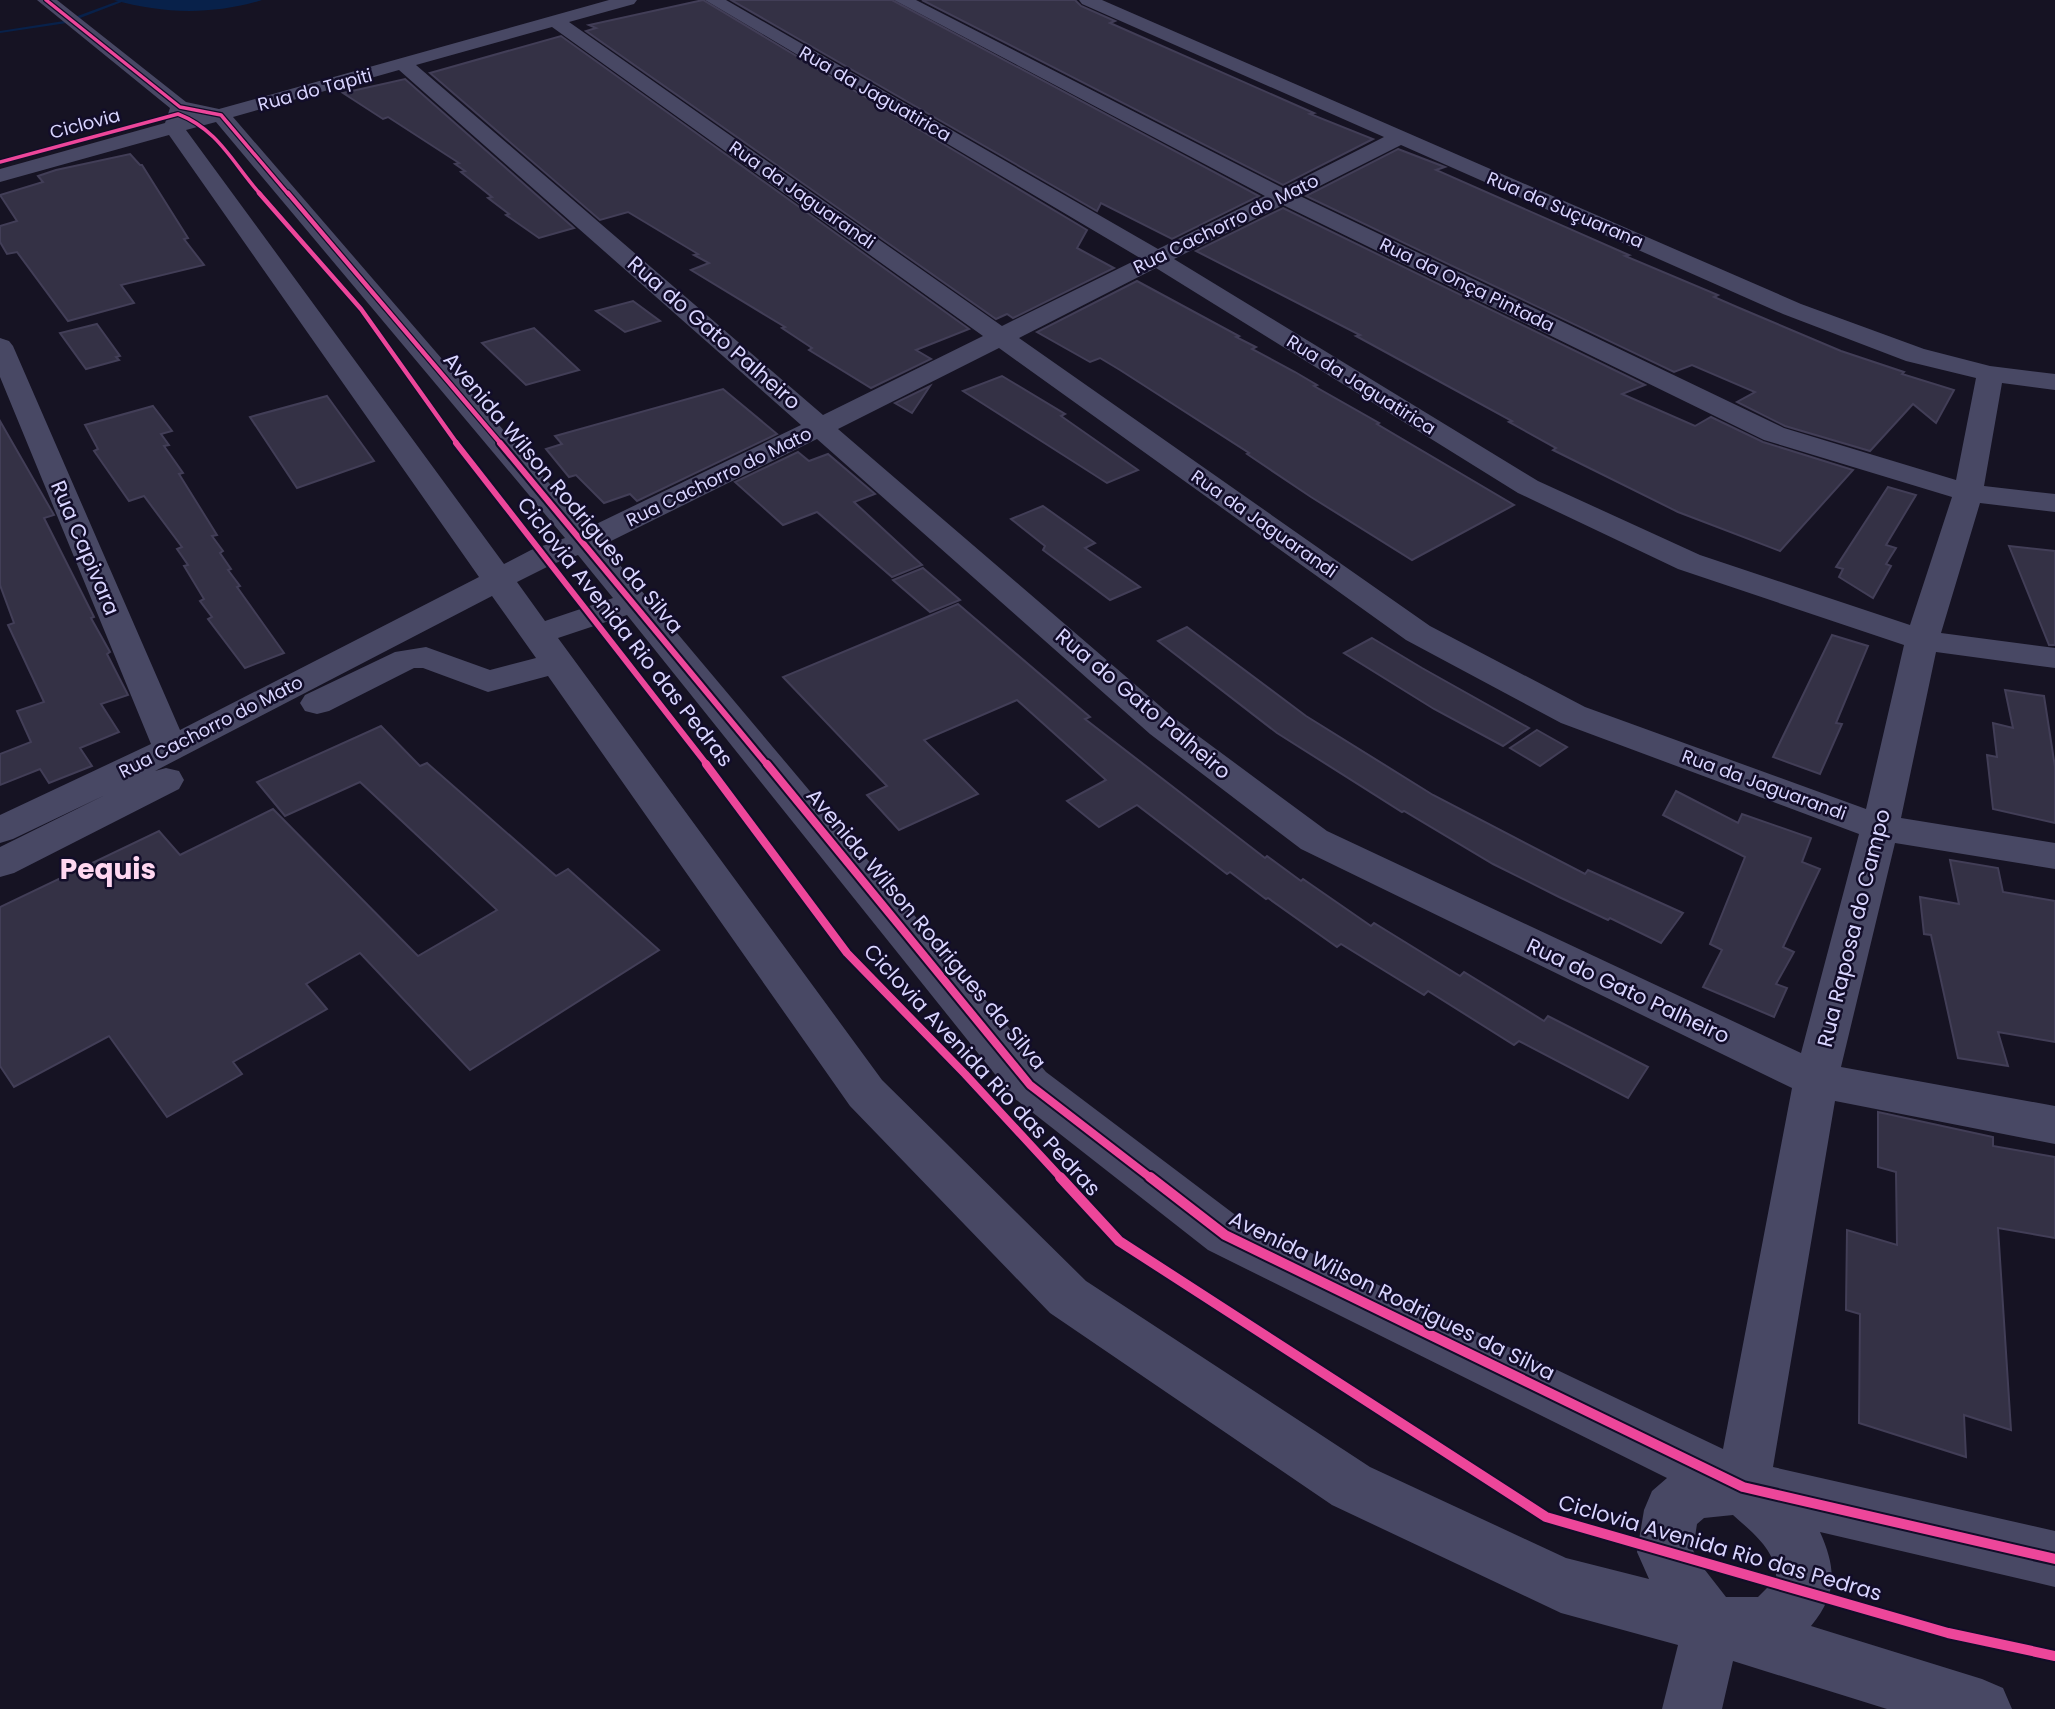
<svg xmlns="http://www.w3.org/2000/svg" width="2055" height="1709" viewBox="0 0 2055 1709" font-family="Poppins,sans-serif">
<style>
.water{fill:#08214a}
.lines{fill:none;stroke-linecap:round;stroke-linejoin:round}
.stream{fill:#08214a;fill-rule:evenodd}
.building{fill:#343145;stroke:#423e57;stroke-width:2}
.minor{fill:#484864;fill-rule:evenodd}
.cycleway-far4-casing{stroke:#120d29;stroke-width:6}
.cycleway-far3-casing{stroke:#120d29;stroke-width:7}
.cycleway-far2-casing{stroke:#120d29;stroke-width:10}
.cycleway-far1-casing{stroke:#120d29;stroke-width:12}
.cycleway-casing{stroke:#120d29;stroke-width:14}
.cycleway-far4{stroke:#ed469a;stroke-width:3.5}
.cycleway-far3{stroke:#ed469a;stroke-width:4.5}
.cycleway-far2{stroke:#ed469a;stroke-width:6}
.cycleway-far1{stroke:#ed469a;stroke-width:8}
.cycleway{stroke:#ed469a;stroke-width:10}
.labels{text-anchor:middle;stroke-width:5;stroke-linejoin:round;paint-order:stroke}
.far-street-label{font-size:18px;fill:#d9d5ff;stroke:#120d29}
.street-label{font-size:21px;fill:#d9d5ff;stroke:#120d29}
.district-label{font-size:28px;font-weight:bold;fill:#ffd7f1;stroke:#120d29}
</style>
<rect width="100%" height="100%" fill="#161323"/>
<path class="water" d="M 114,0 L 262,0 C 213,15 163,14 114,0 Z"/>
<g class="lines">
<polygon class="stream" points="121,0 127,0 67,23 0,33 0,31 64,21"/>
</g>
<g class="building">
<polygon points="703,0 1087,230 1077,248 1114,268 1013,318 1007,314 996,319 586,31 596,28 589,25"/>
<polygon points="731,0 892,0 1259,196 1172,239 1101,203 1097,211"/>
<polygon points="922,0 1075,0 1081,6 1115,21 1110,23 1314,113 1310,114 1373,139 1283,185"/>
<polygon points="561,36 969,329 916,350 931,359 871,388 809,350 812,348 782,328 785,327 691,270 709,263 694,255 698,254 628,212 600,220 430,73"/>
<polygon points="405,79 574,228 539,238 506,215 509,214 488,198 492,197 461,172 465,171 455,164 459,163 388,117 383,119 343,93"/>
<polygon points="1398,149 1445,167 1436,170 1629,255 1625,256 1718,295 1714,297 1737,307 1841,351 1904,372 1902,374 1954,390 1936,423 1913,404 1870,451 1785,426 1737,402 1755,392 1692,365 1674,372 1306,196"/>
<polygon points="130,154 140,165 142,165 188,238 184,239 204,265 121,285 134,303 68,321 17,252 7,254 0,242 0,226 17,221 0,195 43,182 38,176 56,170"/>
<polygon points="1283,208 1645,385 1622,394 1695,426 1711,417 1763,442 1853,470 1780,551 1678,512 1553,450 1556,448 1509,422 1512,421 1356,336 1360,335 1196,251"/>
<polygon points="1137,281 1239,336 1236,337 1256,347 1252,349 1295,372 1317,385 1314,386 1379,423 1377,424 1514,505 1412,560 1311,497 1247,454 1249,453 1120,370 1100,358 1090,362 1037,332"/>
<polygon points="633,301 660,321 625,332 596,311"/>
<polygon points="97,324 120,356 116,357 119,360 86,369 60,333"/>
<polygon points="534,328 579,370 526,385 482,343"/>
<polygon points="1002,376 1065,414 1061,416 1138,470 1107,483 963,391"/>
<polygon points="930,386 912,413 895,403"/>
<polygon points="723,389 777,434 637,501 630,494 604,503 576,475 569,477 546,449 562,444 555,436"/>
<polygon points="327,396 374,461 297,488 250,417"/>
<polygon points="153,406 172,431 161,434 169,445 164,446 183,473 179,474 217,535 212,536 223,551 220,553 231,569 228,570 240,586 237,587 284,653 245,668 208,619 212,617 200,601 204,599 184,566 188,565 177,549 182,547 144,496 129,501 94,451 98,449 85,425"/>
<polygon points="0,421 54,515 44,518 94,617 91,618 110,652 107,654 128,695 101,704 119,732 80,748 92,766 49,783 40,769 0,785 0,754 31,742 17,711 44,702 8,625 14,623 0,585"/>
<polygon points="798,452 809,461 828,454 875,494 854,502 922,565 892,577 817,512 783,525 735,482"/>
<polygon points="1888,487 1916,495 1886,545 1896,548 1886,564 1891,566 1873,598 1839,577 1843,569 1836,567"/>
<polygon points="1043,506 1095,543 1085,548 1140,587 1110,600 1043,550 1045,546 1011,519"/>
<polygon points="2009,546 2055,551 2055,645 2049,645"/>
<polygon points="923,568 960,600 930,612 893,580"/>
<polygon points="958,604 1090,717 1085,719 1265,858 1267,856 1301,881 1303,879 1371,926 1374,923 1460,976 1464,972 1544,1021 1548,1016 1648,1067 1628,1098 1519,1041 1514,1045 1428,991 1424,995 1341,944 1337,947 1268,898 1266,899 1230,872 1227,874 1137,805 1099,827 1067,801 1106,780 1017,700 924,740 978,794 899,830 867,795 887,786 783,677"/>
<polygon points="1187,627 1306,716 1433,795 1585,874 1588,870 1683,913 1661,943 1610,918 1608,920 1559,897 1493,864 1404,811 1402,812 1277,733 1158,641"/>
<polygon points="1832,635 1868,646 1836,723 1842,724 1820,774 1773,757"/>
<polygon points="1372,638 1422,668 1529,728 1503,746 1434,709 1344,653"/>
<polygon points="2005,690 2044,696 2055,767 2055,823 1993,809 1987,755 1997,757 1993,723 2013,728"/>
<polygon points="381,726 420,766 427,763 556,876 568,869 659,950 470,1070 360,953 306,984 327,1009 233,1062 242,1074 167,1117 109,1036 14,1087 0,1066 0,907 159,831 180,855 273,809 418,956 497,910 360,782 285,816 257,782"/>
<polygon points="1537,730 1567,747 1540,766 1510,748"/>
<polygon points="1676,791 1738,823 1742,814 1811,838 1802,862 1820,869 1783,947 1794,952 1776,984 1787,988 1774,1017 1703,987 1722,950 1710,944 1745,857 1663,815"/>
<polygon points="1950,860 1998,868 2003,892 2055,901 2055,1042 1998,1032 2008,1066 1958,1058 1931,935 1924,934 1920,897 1959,904"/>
<polygon points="1878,1112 1993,1137 1993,1146 2055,1157 2055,1238 1998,1228 2011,1430 1964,1415 1966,1457 1859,1423 1860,1314 1846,1310 1847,1230 1897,1245 1896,1172 1878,1167"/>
</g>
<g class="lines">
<path class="minor" d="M 37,0 L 57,0 L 186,102 L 219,109 L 609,0 L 637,0 L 634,4 L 569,22 L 1002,326 L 1140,258 L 705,0 L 726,0 L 1158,249 L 1265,196 L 894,0 L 916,0 L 1283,188 L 1384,137 L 1082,4 L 1079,0 L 1102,0 L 1801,304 L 1924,349 L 1990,366 L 2055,374 L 2055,390 L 2002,383 L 1984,486 L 2055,494 L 2055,512 L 1980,503 L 1941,633 L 2055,648 L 2055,668 L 1936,652 L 1901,818 L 2055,843 L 2055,869 L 1895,843 L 1841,1067 L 2055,1106 L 2055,1144 L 1835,1101 L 1773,1467 L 2055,1531 L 2055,1587 L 1820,1532 C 1836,1568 1838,1594 1811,1626 L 1982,1679 L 2003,1688 L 2012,1709 L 1887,1709 L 1733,1661 L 1722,1709 L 1662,1709 L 1678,1645 L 1561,1613 L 1332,1505 L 1050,1313 L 850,1106 L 548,676 L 488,692 L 423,668 L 414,668 L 329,711 L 317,714 L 305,711 L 300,703 L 305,695 L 395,652 L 426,647 L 490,670 L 536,658 L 492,596 L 155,771 L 166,768 L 179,771 L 184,780 L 179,789 L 14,873 L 0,877 L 0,847 L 105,795 L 13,839 L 0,843 L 0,815 L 151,744 L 0,377 L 0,338 L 9,341 L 13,346 L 180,730 L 479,577 L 169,135 L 0,182 L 0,169 L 165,123 L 170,108 ZM 552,27 L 983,336 L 823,415 L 416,65 ZM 399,70 L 801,425 L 588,528 L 233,117 ZM 216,122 L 565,538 L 531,550 L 504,564 L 186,130 ZM 1401,145 L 1783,314 L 1906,361 L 1976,378 L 1956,480 L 1784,428 L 1300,196 ZM 1283,205 L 1764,440 L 1952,497 L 1910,625 L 1700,555 L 1538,481 L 1174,259 ZM 1156,268 L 1518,493 L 1678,569 L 1904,645 L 1866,809 L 1585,707 L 1430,626 L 1019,338 ZM 999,348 L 1406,640 L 1561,723 L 1859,834 L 1801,1053 L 1327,831 L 1174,718 L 838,429 ZM 817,439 L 1150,734 L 1301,849 L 1792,1088 L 1723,1449 L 1242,1220 L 1046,1072 L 603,545 ZM 578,555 L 613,598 L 545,621 L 517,582 L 553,564 ZM 627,615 L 1014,1098 L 1208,1250 L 1667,1478 L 1652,1491 L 1644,1510 L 1637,1552 L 1649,1579 L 1566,1558 L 1370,1467 L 1086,1281 L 882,1080 L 558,638 ZM 1733,1515 C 1752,1532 1778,1552 1776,1579 L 1758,1597 L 1726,1597 L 1698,1561 L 1693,1550 L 1697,1524 L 1704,1518 Z"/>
<g class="cycleway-far4-casing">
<g id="cycleway-far4">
<polyline points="46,0 180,107 221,115 289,195"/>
<path d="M 0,162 L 178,114 C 219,130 233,164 261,195"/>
</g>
</g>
<g class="cycleway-far3-casing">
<g id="cycleway-far3">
<polyline points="259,193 361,309 458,445"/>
<polyline points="288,193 502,445"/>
</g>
</g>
<g class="cycleway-far2-casing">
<g id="cycleway-far2">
<polyline points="456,443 708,766"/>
<polyline points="500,443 768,766"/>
</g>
</g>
<g class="cycleway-far1-casing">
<g id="cycleway-far1">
<polyline points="706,764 847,953 965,1074 1062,1179"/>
<polyline points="767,764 1030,1085 1152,1179"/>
</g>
</g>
<g class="cycleway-casing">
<g id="cycleway">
<polyline points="1060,1177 1119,1241 1546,1517 1948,1633 2055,1656"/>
<polyline points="1150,1177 1225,1235 1743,1487 2055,1559"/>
</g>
</g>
<use href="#cycleway-far4" class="cycleway-far4"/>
<use href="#cycleway-far3" class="cycleway-far3"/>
<use href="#cycleway-far2" class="cycleway-far2"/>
<use href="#cycleway-far1" class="cycleway-far1"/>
<use href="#cycleway" class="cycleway"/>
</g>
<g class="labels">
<g class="far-street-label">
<text transform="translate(315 90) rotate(-15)" y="6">Rua do Tapiti</text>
<text transform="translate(875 94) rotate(30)" y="6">Rua da Jaguatirica</text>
<text transform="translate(85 124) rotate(-15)" y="6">Ciclovia</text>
<text transform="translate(802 195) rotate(35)" y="6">Rua da Jaguarandi</text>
<text transform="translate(1565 210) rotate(23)" y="6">Rua da Suçuarana</text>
<text transform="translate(1226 224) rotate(-26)" y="6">Rua Cachorro do Mato</text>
<text transform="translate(1467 285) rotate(26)" y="6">Rua da Onça Pintada</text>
<text transform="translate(1361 385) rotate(32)" y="6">Rua da Jaguatirica</text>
<text transform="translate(719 477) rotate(-26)" y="6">Rua Cachorro do Mato</text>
<text transform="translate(1264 524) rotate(35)" y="6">Rua da Jaguarandi</text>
<text transform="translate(211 727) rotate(-27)" y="6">Rua Cachorro do Mato</text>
<text transform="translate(1764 785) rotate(20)" y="6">Rua da Jaguarandi</text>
</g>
<g class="street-label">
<text transform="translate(714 333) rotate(41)" y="7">Rua do Gato Palheiro</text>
<text transform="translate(563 493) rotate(50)" y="7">Avenida Wilson Rodrigues da Silva</text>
<text transform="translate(85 548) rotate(67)" y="7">Rua Capivara</text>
<text transform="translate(625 632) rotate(52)" y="7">Ciclovia Avenida Rio das Pedras</text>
<text transform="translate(1143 704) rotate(40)" y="7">Rua do Gato Palheiro</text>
<text transform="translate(1854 928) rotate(-76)" y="7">Rua Raposa do Campo</text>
<text transform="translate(926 929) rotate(50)" y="7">Avenida Wilson Rodrigues da Silva</text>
<text transform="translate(1628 991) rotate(25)" y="7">Rua do Gato Palheiro</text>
<text transform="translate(982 1070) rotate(47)" y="7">Ciclovia Avenida Rio das Pedras</text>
<text transform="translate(1392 1296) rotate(26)" y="7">Avenida Wilson Rodrigues da Silva</text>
<text transform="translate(1720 1548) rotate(16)" y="7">Ciclovia Avenida Rio das Pedras</text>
</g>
<g class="district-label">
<text x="108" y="879">Pequis</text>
</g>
</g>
</svg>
